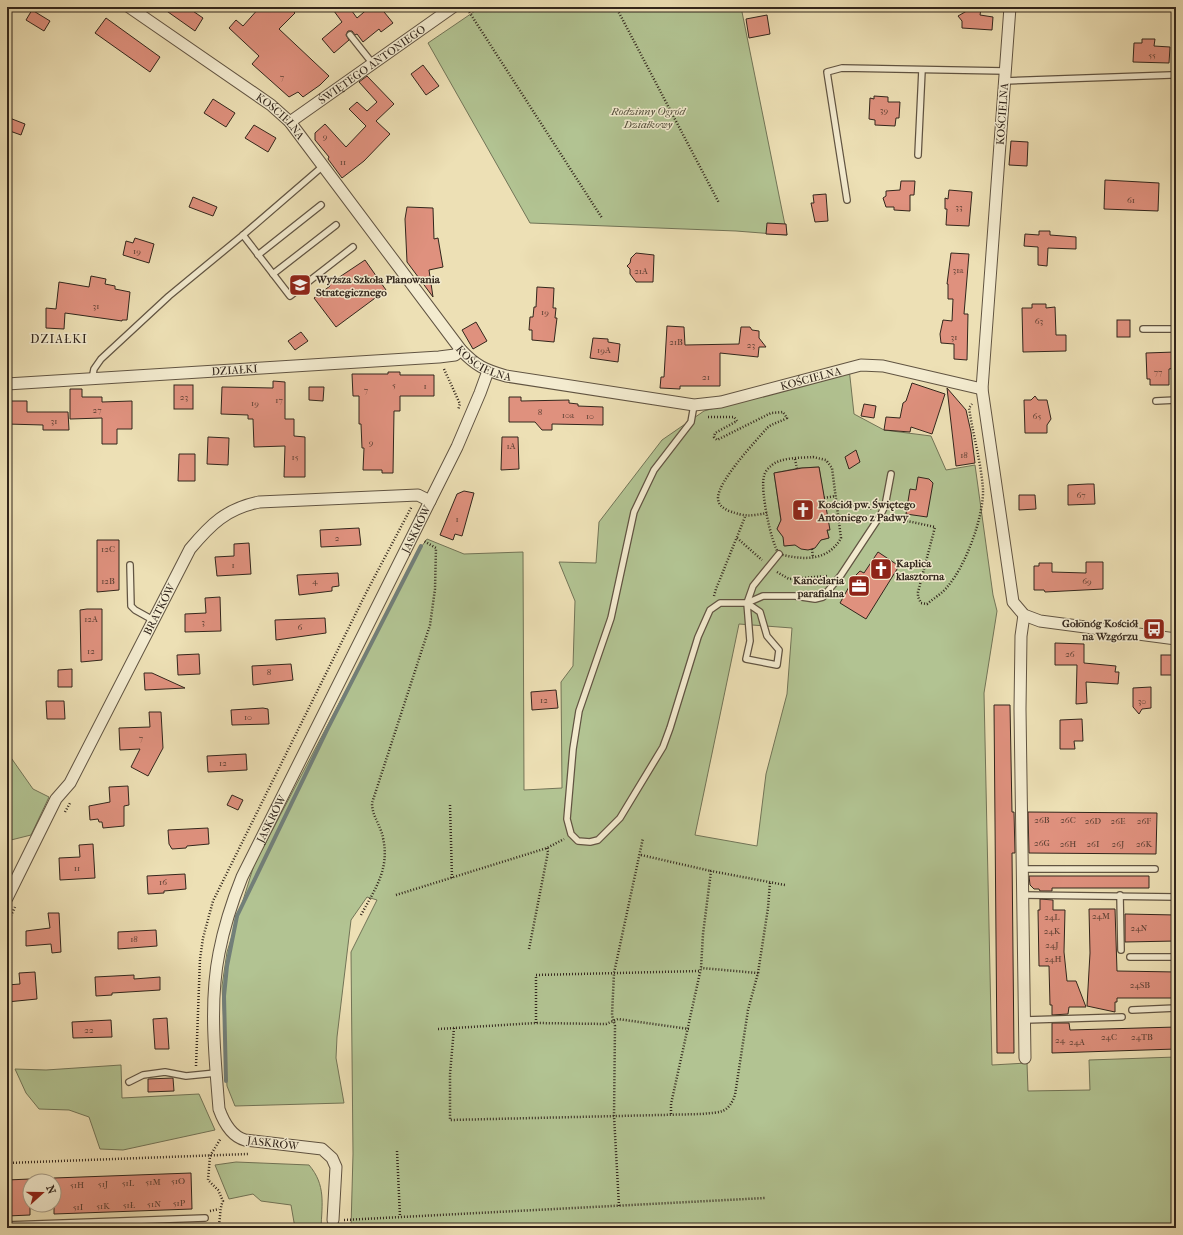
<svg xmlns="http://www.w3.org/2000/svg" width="1183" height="1235" viewBox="0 0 1183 1235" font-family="'IM FELL French Canon',serif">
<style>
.green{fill:#b2c392;stroke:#727457;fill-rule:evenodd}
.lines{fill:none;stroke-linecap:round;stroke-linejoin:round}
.stream{stroke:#727f79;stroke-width:4}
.building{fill:#df917e;stroke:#32261c}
.service-casing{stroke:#615442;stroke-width:8}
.minor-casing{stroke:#615442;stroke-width:13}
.path{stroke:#32261c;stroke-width:2.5;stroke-dasharray:1 2;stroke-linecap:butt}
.service{stroke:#f3ebcf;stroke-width:5.5}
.minor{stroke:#f3ebcf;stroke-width:11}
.labels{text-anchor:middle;stroke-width:3;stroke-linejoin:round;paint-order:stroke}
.number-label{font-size:9px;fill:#5d4134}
.street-label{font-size:11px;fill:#32261c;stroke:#f3ebcf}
.park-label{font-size:11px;font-style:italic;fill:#524d3a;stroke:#f3ebcf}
.poi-label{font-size:11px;font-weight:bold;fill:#32261c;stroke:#f3ebcf;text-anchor:start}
.neighbourhood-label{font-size:12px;letter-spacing:1px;fill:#32261c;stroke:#f3ebcf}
</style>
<rect width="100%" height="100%" fill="#ede0b5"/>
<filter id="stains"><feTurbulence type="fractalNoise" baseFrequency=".005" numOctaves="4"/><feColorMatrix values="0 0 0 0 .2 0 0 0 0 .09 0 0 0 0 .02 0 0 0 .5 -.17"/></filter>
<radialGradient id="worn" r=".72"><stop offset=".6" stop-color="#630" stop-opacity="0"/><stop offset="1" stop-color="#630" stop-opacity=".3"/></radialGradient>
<g class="green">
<polygon points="481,7 741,7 787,235 736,231 530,223 428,43"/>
<path d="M 849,368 L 854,414 L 884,430 L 931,436 L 946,470 L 975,465 L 993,595 L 997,611 L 984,693 L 992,1065 L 1027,1063 L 1028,1091 L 1090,1090 L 1089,1060 L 1176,1057 L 1176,1228 L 351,1228 L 353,1154 L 351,952 L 377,900 L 367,897 L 351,920 L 337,1037 L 336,1058 L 344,1103 L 235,1106 L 227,1086 L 222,986 L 227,952 L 254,865 L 422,546 L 427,539 L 464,554 L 523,552 L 524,790 L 562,788 L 561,682 L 573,666 L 575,601 L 559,562 L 596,563 L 599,522 L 662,440 L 704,411 L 834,375 ZM 819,467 L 829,530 L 827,530 L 829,538 L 820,540 C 815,552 805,552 796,544 L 785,546 L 783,536 L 777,529 L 781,521 L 774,473 L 799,468 ZM 739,624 L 792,628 L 787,694 L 766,774 L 757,846 L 695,835 Z"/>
<polygon points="7,752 33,789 49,797 31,835 7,841"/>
<polygon points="121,1065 122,1098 199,1094 215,1130 123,1150 100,1149 89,1117 69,1110 39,1109 26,1093 15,1069 46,1070"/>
<path d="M 236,1162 L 309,1165 C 326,1185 322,1204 321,1228 L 295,1228 L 291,1205 L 261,1201 L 253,1194 L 229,1199 L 215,1165 Z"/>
</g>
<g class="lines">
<polyline class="stream" points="226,1081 224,996 227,966 237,916 328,728 421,546"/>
</g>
<g class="building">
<polygon points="161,7 187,7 203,18 195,31"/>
<polygon points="260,7 289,7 295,13 279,29 329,76 320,85 303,97 298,92 289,97 252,64 259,56 229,28 236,20 243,26"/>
<polygon points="331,7 349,7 357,18 370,7 380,7 393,23 381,32 379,29 363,42 357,34 355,35 352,31 348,31 346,35 349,40 334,53 322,39 342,22"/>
<polygon points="972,8 981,9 980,15 993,17 992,30 962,28 962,21 958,16"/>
<polygon points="32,10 50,21 44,31 26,20"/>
<polygon points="767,15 770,34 749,38 746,19"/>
<polygon points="106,18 160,57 150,72 95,33"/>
<polygon points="1142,39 1155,39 1154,46 1170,47 1169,63 1133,62 1134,43 1142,43"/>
<polygon points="423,65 439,86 426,95 411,74"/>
<polygon points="367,76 394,104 376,121 390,134 364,161 342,178 328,159 329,157 315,140 315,133 325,124 346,147 366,126 349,109 357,102 367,111 377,102 359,82"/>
<polygon points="874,96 888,97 888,102 900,102 899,118 896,118 895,126 875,125 875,120 869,119 870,98 874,99"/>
<polygon points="213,99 235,113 226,127 204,113"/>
<polygon points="7,117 25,124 21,135 7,130"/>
<polygon points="254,125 276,138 268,152 245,138"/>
<polygon points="1011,141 1028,142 1027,166 1009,165"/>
<polygon points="1105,180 1159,183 1158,211 1104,209"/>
<polygon points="901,181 915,181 914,195 910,195 910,211 894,210 894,207 886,207 883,198 886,196 886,191 900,190"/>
<polygon points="949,190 972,192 969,226 946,225 947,209 945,209 945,198 948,199"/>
<polygon points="826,194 828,221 815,222 811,203 814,203 813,195"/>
<polygon points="193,197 217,207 213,216 189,207"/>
<polygon points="407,207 433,208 434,239 438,238 443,267 429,270 433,297 407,262 405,219"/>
<polygon points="767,223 786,224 787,235 766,234"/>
<polygon points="1039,231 1050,231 1050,235 1076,237 1076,249 1048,248 1047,266 1038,265 1038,247 1024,246 1025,234 1039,235"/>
<polygon points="135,238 154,244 149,263 123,255 126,241 133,243"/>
<polygon points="636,253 654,255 653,282 636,282 630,274 630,269 627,266 630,263 631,258"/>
<polygon points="951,253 969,254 964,314 968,314 967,360 954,359 954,344 941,343 940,334 943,320 952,321 953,299 948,299 948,284 947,284"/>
<polygon points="365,260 386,290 336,327 314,298 330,286 329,284"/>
<polygon points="91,276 106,279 105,284 115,286 115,289 130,292 127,320 122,320 122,321 65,313 64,329 46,328 46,308 56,309 59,282 89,287"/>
<polygon points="537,287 554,288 553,308 556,308 555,318 557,318 554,342 532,340 532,330 529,330 530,317 533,317 534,307 536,307"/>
<polygon points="1032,304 1046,304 1046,308 1055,307 1056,335 1066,335 1066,351 1023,352 1022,308 1032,308"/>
<rect x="1117" y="320" width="13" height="17"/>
<polygon points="476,322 487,341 473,349 462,330"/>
<polygon points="667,326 684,327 685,345 739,344 741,327 750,327 752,330 759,331 759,338 766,347 759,347 758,357 720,353 720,386 680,386 680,389 660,388 661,377 664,377"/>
<polygon points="301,332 308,341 295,350 288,341"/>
<polygon points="593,338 608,339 608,342 620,344 618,362 590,358"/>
<polygon points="1175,352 1175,368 1169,369 1169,385 1150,385 1150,379 1147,379 1146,353"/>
<polygon points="388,372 400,372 400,375 434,375 434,396 400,396 400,411 394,411 393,473 382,473 382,470 363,470 364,448 362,448 361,424 359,424 359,396 353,396 352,374 388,374"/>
<polygon points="273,381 285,382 285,419 294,419 294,436 305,437 305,477 284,477 285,446 254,447 253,419 248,419 248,415 221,414 222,387 273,388"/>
<polygon points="912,383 945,394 932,434 911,427 910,432 884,430 886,417 900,418 903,403 906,401"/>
<rect x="174" y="385" width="19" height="24"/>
<polygon points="309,387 324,387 323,401 309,400"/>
<polygon points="947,388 966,410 971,432 975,463 956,466"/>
<polygon points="70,389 82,389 82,397 102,397 102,402 132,401 132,429 117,429 117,444 102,444 102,418 70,419"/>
<polygon points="1035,396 1038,400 1047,400 1051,419 1047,425 1047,433 1025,433 1024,400 1031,400"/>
<polygon points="509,397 521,397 521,401 569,400 569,403 578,404 578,406 603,407 603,425 552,424 552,430 542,430 535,422 509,422"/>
<polygon points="7,401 27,401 27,412 68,412 69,430 43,430 43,425 7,424"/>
<polygon points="864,404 876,406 874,418 861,416"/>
<polygon points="208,437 229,438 228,465 207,464"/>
<polygon points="502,437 518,437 519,469 501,470"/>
<polygon points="856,450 860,462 849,469 845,457"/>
<polygon points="179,454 195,454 195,481 178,481"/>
<polygon points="819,467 830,530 827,530 829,538 821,540 815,548 808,550 801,549 795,545 784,546 783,537 777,529 781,520 774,473 802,468"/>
<polygon points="918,477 929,479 933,483 927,517 906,514 910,489 916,490"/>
<polygon points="1088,484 1094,484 1095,504 1068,505 1068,485"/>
<polygon points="464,491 474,493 462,536 455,534 453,540 440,535 457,494"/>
<polygon points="1019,495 1035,495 1036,509 1019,510"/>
<polygon points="359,528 361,545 321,547 320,530"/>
<polygon points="97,540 119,540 119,590 97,592"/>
<polygon points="249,543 251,574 217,576 215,557 234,556 234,544"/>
<polygon points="878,552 899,566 866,619 840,603 855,576 860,571 864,573"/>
<polygon points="1086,562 1103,562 1103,589 1045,592 1044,590 1034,590 1034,566 1039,566 1039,563 1052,563 1052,572 1086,573"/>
<polygon points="338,573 339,586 332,587 332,591 299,595 297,575"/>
<polygon points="220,597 221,631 185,632 185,614 206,613 205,598"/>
<polygon points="87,609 102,609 102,660 81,662 80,610"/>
<polygon points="325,618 326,633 276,640 275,620"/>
<polygon points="1055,643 1084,644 1084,663 1116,666 1115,672 1119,672 1118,684 1086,682 1087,703 1076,704 1077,665 1055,665"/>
<polygon points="199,654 200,674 178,675 177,655"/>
<rect x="1161" y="655" width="15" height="20"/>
<polygon points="291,664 293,680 253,685 252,666"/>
<polygon points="72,669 72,687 58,687 58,670"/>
<polygon points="144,673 152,673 185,688 145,690"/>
<polygon points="1151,687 1151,708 1142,709 1139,714 1133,707 1133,688"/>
<polygon points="556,690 558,708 532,710 531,692"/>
<polygon points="46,701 64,701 65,719 47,719"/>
<polygon points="994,705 1010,705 1012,812 1014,812 1015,853 1012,853 1014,1053 997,1053"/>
<polygon points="263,708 268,709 269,724 232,725 231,710"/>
<polygon points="149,712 161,712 163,748 148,776 131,767 140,749 120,750 119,728 150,727"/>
<polygon points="1082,719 1083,741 1074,741 1075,749 1060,749 1060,720"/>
<polygon points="246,754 247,770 208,772 207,756"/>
<polygon points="128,786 129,805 124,806 124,826 103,828 102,822 99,822 98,819 90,820 89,806 110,802 109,787"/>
<polygon points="232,795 243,800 238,810 227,805"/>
<polygon points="1028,812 1157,813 1156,854 1029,853"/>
<polygon points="208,828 209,844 187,846 186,848 172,849 169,844 168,830"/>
<polygon points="93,844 95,878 60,880 59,858 80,857 79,845"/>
<polygon points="185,874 186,889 164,891 164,893 148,894 147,876"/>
<polygon points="1029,876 1149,876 1149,888 1052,888 1052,891 1040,891 1039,889 1034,889 1030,885"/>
<polygon points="1040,899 1053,900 1053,910 1065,910 1064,952 1067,981 1076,981 1086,1007 1069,1007 1068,1014 1052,1015 1052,1005 1050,1005 1049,966 1039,966 1038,910 1040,910"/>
<polygon points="1089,909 1115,909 1117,971 1176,972 1176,998 1117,998 1117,1002 1115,1002 1115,1012 1087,1006 1090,953"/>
<polygon points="48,913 59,913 61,952 52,953 51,944 26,946 26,931 50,928"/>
<polygon points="1125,914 1176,915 1176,941 1125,942"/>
<polygon points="156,930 157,946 118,949 118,932"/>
<polygon points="35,972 37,999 7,1002 7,985 20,984 19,973"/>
<polygon points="134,975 134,979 160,977 160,990 112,993 112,995 96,996 95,977"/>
<polygon points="167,1018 169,1049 155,1049 153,1019"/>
<polygon points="111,1020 112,1037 73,1038 72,1022"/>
<polygon points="1052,1023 1069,1023 1070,1030 1176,1027 1176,1049 1052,1053"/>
<polygon points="173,1078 174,1091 148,1092 148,1079"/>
<polygon points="191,1173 192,1209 54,1214 54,1178"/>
<polygon points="30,1179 30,1215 7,1216 7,1180"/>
</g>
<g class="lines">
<g class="service-casing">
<g id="service">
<polyline points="350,35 373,64"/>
<polyline points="1005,81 1171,75"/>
<polyline points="918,155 922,70"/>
<polyline points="847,200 827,72 842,68 1005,71"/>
<polyline points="243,235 290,296 353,247"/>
<polyline points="258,255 321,205"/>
<polyline points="273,274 336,225"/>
<polyline points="1143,329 1176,329"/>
<polyline points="92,379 94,369 101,359 169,296 243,235 323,166"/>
<polyline points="1156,401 1176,400"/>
<polyline points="694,405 691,422 654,470 634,512 611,618 579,711 573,749 567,819 571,834 578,841 590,842 598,840 620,818 663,747 670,728 698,637 710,610 720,603 747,603 763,596 795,596 815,599 823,597 841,575 880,516 885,506 891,474"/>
<polyline points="130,565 131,606 135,610 153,620"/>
<polyline points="747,603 760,612 767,636 779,650 777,665 746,659 750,641 747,603 753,586 779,554"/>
<polyline points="1022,869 1155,869"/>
<polyline points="1022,895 1176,897"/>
<polyline points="1120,895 1121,950"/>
<polyline points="1130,957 1176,957"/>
<polyline points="1132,1010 1176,1008"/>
<polyline points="1025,1020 1122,1017"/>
<polyline points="129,1082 143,1075 165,1072 186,1076 216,1073"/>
<polyline points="7,1225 205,1218"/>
</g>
</g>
<g class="minor-casing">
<g id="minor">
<path id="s1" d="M 129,7 L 271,105 L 290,122 L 461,350 C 476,366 485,370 506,376 L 694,405 L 721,402 L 861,365 L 883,366 L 982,389"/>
<polyline points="1010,7 982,389 1013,602 1024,615 1040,621 1176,639"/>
<path id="s2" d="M 290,122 L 453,7"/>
<path id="s3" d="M 7,384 L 439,357 L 455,355 L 461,350"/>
<polyline points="1024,615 1021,636 1020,709 1025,1058"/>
<path id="s4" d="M 7,898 L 56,799 L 70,783 L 190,549 C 211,524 226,509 259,502 L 418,495 L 430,501"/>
<path id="s5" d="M 333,1220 L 336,1167 L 332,1158 L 322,1149 L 245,1140 C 231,1136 224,1123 219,1109 C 215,1059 209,1003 219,953 C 224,927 232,902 242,877 L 457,447 L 480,393 L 488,371"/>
</g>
</g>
<g class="path">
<polyline points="466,7 602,218"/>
<polyline points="616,7 719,203"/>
<polyline points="444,369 460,404 458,410"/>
<path d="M 708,417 L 734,417 L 737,421 L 715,433 L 714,437 L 717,440 L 771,413 L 783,412 L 787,418 C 780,422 773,423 767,428 C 755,442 718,481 718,498 C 718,505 723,508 729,511 C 746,517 750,516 767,513"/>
<path d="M 813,457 L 826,460 L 832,468 L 841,538 C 828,562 802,560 779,554 C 771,543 760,490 764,476 C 765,472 768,468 771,466 C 780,457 801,458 813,457 Z"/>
<polyline points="795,459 797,469"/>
<polyline points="824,498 836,496"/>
<polyline points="838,508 855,505 873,509"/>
<path d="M 889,517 L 935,527 L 918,592 L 918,597 L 921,603 L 927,604 C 934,598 943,593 948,586 C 966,565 984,516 983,489 C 981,462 973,435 969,408 L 972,404"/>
<polyline points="737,538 762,560"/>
<polyline points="812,549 813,558"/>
<polyline points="777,572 789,579 828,576"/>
<polyline points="714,596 716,589 745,517"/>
<polyline points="450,805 452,878"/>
<polyline points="65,812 70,803"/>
<polyline points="641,855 711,871"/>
<polyline points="396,895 547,848 564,839"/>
<path d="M 361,915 C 375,889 390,869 383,838 C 381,826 372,816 372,803 L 430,625 L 435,589 L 436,548 L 424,541"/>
<polyline points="7,924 15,907"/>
<polyline points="529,949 548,852 547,848"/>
<polyline points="758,973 768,908 770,882"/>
<polyline points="536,1023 536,975 700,971"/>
<path d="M 454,1028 L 450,1074 L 450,1120 L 702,1114 C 720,1112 728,1114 735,1095 L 748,1010 L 758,973 L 701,968"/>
<polyline points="438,1029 536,1023 606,1024 618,1019 689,1029"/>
<polyline points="196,1066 200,959 203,938 213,901 366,593 412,506"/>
<polyline points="671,1114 671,1104 701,968 703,934 711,871 785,885"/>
<polyline points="397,1151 400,1217"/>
<polyline points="7,1163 248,1154"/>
<polyline points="619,1206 614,1116 615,1026 612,1015 614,973 643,838"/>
<polyline points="210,1211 219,1209"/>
<polyline points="344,1220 765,1198"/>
<path d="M 218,1228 C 221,1218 219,1210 223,1201 L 218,1190 L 208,1180 L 210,1156 L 221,1138"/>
</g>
<use href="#service" class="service"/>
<use href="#minor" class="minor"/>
</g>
<defs>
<g id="university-square" transform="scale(1.15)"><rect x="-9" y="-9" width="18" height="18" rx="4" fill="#8f2418" stroke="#f3ebcf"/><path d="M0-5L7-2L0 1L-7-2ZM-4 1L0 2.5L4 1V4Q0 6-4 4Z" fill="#fff"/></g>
<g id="church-square" transform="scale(1.15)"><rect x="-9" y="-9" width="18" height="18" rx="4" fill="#8f2418" stroke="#f3ebcf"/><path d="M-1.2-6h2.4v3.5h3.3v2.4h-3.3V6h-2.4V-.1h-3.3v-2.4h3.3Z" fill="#fff"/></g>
<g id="office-square" transform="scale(1.15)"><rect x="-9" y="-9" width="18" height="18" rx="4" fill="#8f2418" stroke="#f3ebcf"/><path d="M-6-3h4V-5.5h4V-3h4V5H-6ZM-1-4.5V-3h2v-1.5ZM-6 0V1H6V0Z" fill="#fff"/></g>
<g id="bus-square" transform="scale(1.15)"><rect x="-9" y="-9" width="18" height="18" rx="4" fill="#8f2418" stroke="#f3ebcf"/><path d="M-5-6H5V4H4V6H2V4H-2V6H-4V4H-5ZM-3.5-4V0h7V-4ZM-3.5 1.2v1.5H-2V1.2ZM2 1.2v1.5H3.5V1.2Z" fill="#fff"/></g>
</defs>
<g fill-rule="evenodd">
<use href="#university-square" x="300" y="285"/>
<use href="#church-square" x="803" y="510"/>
<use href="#church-square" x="881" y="569"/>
<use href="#office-square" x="859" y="586"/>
<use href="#bus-square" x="1154" y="629"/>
</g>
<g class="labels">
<g class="number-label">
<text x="1152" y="58">55</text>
<text x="282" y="80">7</text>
<text x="884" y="113">39</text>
<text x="325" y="139">9</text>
<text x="343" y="165">11</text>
<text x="1131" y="203">61</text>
<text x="959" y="210">33</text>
<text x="137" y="254">19</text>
<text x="958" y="273">31a</text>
<text x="641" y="274">21A</text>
<text x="96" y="309">31</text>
<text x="545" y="315">19</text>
<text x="1039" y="324">63</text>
<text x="954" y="340">31</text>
<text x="676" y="345">21B</text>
<text x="751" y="348">23</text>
<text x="604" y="353">19A</text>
<text x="1158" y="375">77</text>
<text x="706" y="380">21</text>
<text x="394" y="388">5</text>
<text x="425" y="389">1</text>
<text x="366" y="393">7</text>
<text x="184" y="400">23</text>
<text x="279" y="403">17</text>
<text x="255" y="406">19</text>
<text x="97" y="413">27</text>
<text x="540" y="415">8</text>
<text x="568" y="418">10a</text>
<text x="590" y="419">10</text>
<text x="1037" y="419">65</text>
<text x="54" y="424">31</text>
<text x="371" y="445">9</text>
<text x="511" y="449">1A</text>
<text x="964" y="458">18</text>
<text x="295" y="460">15</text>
<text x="1081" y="498">67</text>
<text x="457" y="522">1</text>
<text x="337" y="541">2</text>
<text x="108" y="552">12C</text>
<text x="233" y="568">1</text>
<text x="108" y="584">12B</text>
<text x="315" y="584">4</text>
<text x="1087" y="584">69</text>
<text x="91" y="622">12A</text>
<text x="203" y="625">3</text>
<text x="300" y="630">6</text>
<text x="91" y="654">12</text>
<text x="1070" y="657">26</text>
<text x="269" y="675">8</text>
<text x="544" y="703">12</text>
<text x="1142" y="704">30</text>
<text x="248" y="720">10</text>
<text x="141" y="741">7</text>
<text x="223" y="766">12</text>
<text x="1042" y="823">26B</text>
<text x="1068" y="823">26C</text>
<text x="1093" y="824">26D</text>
<text x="1118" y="824">26E</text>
<text x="1144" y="824">26F</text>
<text x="1042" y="846">26G</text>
<text x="1068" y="847">26H</text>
<text x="1093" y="847">26I</text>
<text x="1118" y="847">26J</text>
<text x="1144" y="847">26K</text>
<text x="77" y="871">11</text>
<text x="163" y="885">16</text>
<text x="1101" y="919">24M</text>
<text x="1052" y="920">24L</text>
<text x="1139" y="931">24N</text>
<text x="1052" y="934">24K</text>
<text x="134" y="942">18</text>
<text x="1052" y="948">24J</text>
<text x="1053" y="962">24H</text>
<text x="1140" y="988">24SB</text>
<text x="89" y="1033">22</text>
<text x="1109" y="1040">24C</text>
<text x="1142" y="1040">24TB</text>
<text x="1060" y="1043">24</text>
<text x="1077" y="1045">24A</text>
<text x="178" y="1184">51O</text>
<text x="153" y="1185">51M</text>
<text x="128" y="1186">51L</text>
<text x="103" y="1187">51J</text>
<text x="77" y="1188">51H</text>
<text x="179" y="1206">51P</text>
<text x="154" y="1207">51N</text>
<text x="129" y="1208">51Ł</text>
<text x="103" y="1209">51K</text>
<text x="78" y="1210">51I</text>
</g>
<g class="street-label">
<text dy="4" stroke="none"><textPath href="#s2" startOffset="100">ŚWIĘTEGO ANTONIEGO</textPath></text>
<text transform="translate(1002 114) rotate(-86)" y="4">KOŚCIELNA</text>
<text dy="4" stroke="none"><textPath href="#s1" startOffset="187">KOŚCIELNA</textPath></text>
<text dy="4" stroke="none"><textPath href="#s1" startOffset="510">KOŚCIELNA</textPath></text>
<text dy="4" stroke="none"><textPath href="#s3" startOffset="228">DZIAŁKI</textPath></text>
<text dy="4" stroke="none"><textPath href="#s1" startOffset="846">KOŚCIELNA</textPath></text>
<text dy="4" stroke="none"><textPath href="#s5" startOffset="821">JASKRÓW</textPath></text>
<text dy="4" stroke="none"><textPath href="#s4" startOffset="327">BRATKÓW</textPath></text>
<text dy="4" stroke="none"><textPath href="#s5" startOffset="497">JASKRÓW</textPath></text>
<text transform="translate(273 1143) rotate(7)" y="4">JASKRÓW</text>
</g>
<g class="park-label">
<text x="648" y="115">Rodzinny Ogród<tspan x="648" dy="13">Działkowy</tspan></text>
</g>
<g class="poi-label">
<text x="316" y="283">Wyższa Szkoła Planowania<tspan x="316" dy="13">Strategicznego</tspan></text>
<text x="818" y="508">Kościół pw. Świętego<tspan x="818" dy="13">Antoniego z Padwy</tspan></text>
<text x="896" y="567">Kaplica<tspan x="896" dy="13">klasztorna</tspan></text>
<text x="844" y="584" text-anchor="end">Kancelaria<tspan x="844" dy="13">parafialna</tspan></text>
<text x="1138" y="627" text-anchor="end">Gołonóg Kościół<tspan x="1138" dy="13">na Wzgórzu</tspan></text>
</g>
<g class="neighbourhood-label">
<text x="59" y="343">DZIAŁKI</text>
</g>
</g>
<rect width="1183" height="1235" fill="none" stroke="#ede0b5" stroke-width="24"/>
<rect x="8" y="8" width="1167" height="1219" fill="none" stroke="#32261c" stroke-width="2"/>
<rect x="12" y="12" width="1159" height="1211" fill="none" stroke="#32261c"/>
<g transform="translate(42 1193) rotate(69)"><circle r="19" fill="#f3ebcf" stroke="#a69c87"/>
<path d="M0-3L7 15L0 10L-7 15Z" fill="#8f2418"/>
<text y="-6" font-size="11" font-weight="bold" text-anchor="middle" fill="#32261c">N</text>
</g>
<rect width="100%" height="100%" filter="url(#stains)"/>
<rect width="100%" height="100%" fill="url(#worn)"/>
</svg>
